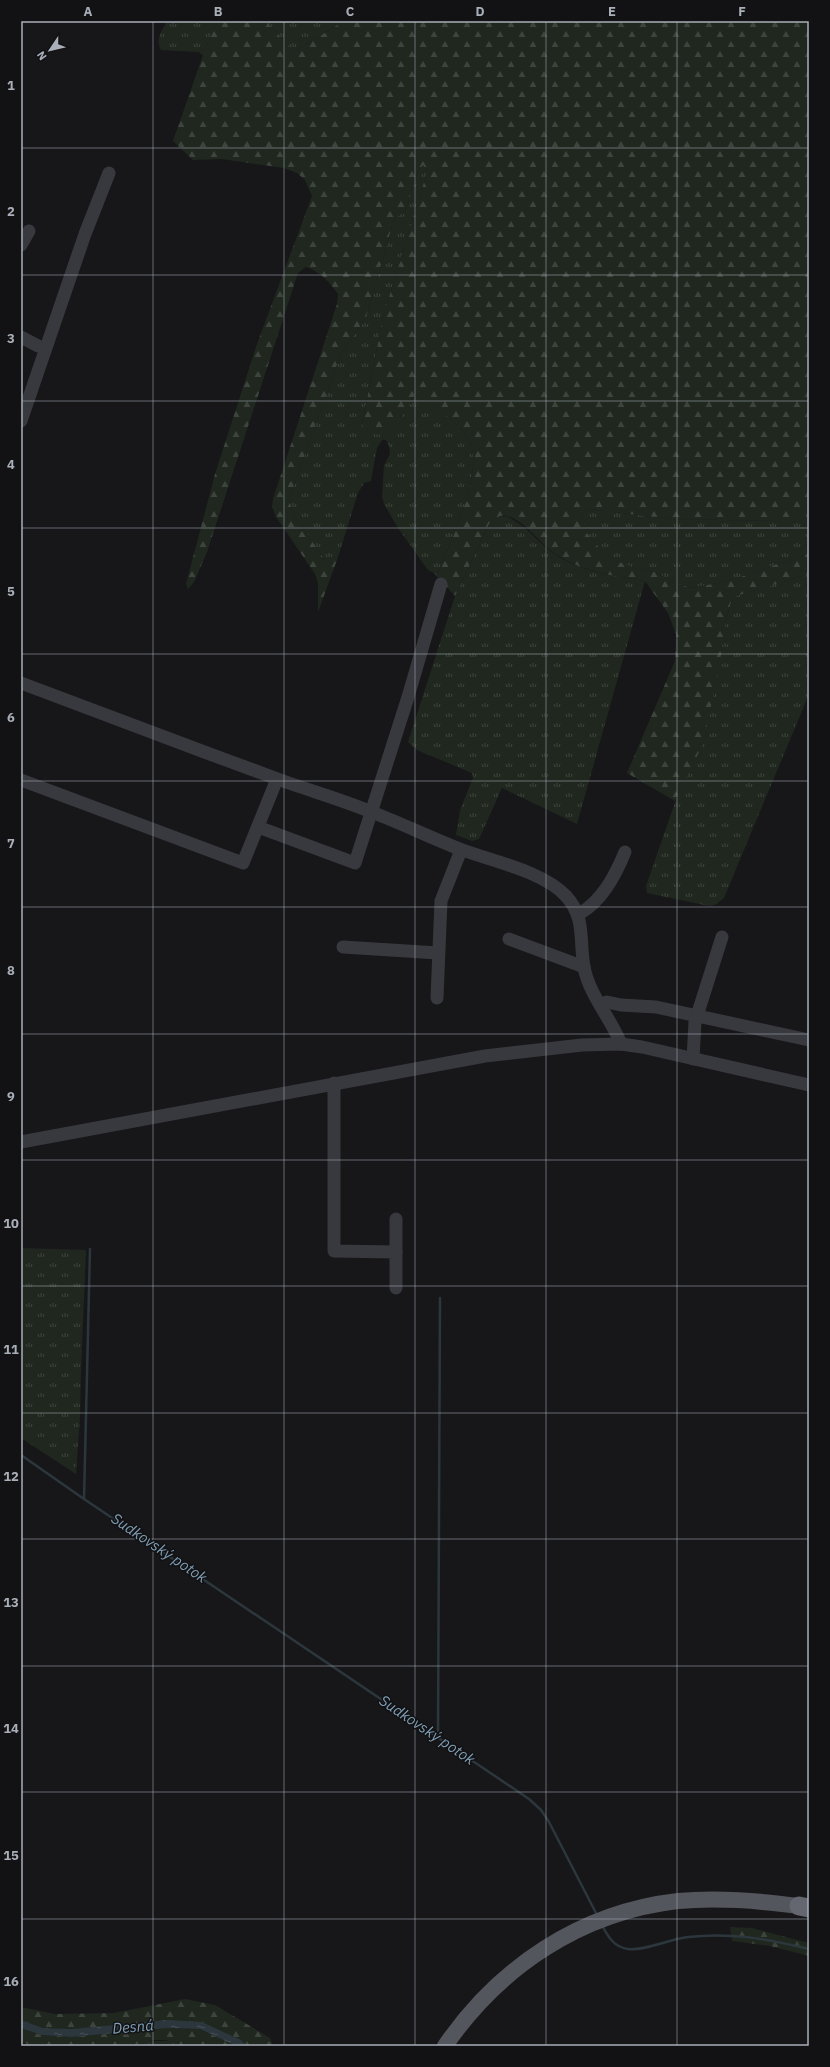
<svg xmlns="http://www.w3.org/2000/svg" width="830" height="2067" viewBox="0 0 830 2067" font-family="'IBM Plex Sans',sans-serif">
<style>
.grass{fill:url(#grass-tufts)}
.forest{fill:url(#forest-firs)}
.water{fill:url(#water-ripples)}
.lines{fill:none;stroke-linecap:round;stroke-linejoin:round}
.stream{stroke:#2c373d;stroke-width:2.5}
.minor{stroke:#38393e;stroke-width:13}
.major{stroke:#54565d;stroke-width:16}
.highway{stroke:#64676f;stroke-width:19}
.grid{fill:none;stroke:#a9afb9;stroke-width:1;stroke-opacity:0.55}
.labels{text-anchor:middle;stroke-width:3;stroke-linejoin:round;paint-order:stroke}
.water-label{font-size:15px;font-style:italic;fill:#7f9eb4;stroke:#121214}
.neatline{fill:none;stroke:#a9afb9;stroke-width:1.5}
.grid-label{font-size:13px;text-anchor:middle;font-weight:bold;fill:#a9afb9}
</style>
<defs>
<pattern id="grass-tufts" width="24" height="20" patternUnits="userSpaceOnUse"><rect width="24" height="20" fill="#1f271f"/><path d="M3 7l-1-3M5 7V3M7 7l1-3M15 17l-1-3M17 17v-4M19 17l1-3" fill="none" stroke="#3d443d"/></pattern>
<pattern id="forest-firs" width="22" height="20" patternUnits="userSpaceOnUse"><rect width="22" height="20" fill="#1f271f"/><path d="M5 1l3.5 6h-7zM16 11l3.5 6h-7z" fill="#3d443d"/></pattern>
<pattern id="water-ripples" width="26" height="14" patternUnits="userSpaceOnUse"><rect width="26" height="14" fill="#2c373d"/><path d="M2 4q2-2 4 0t4 0M15 11q2-2 4 0t4 0" fill="none" stroke="#485157"/></pattern>
</defs>
<rect width="100%" height="100%" fill="#171719"/>
<g class="grass">
<path d="M 167,21 L 218,21 L 206,47 L 198,52 L 161,50 C 155,39 162,31 167,21 Z"/>
<polygon points="266,21 344,21 294,52"/>
<path d="M 423,164 L 427,172 L 383,317 L 362,424 L 407,404 L 416,395 C 434,406 458,421 469,440 C 485,471 451,539 439,571 L 434,573 L 428,570 L 398,528 L 384,504 L 382,497 L 384,465 L 390,454 L 389,446 L 386,440 L 382,440 L 377,448 L 371,481 L 364,483 L 358,493 L 337,560 L 325,560 L 293,514 L 289,499 L 341,353 L 366,318 L 394,219 L 405,211 L 417,173 Z"/>
<polygon points="809,506 809,553 732,580 692,588 680,585 655,572 634,568 607,557 586,532 581,516 584,512 589,509 671,519 777,521"/>
<path d="M 506,516 C 526,525 533,537 549,550 C 576,571 612,576 645,581 L 577,824 L 502,788 L 479,839 L 472,841 L 456,835 L 460,810 L 473,778 L 472,773 L 417,750 L 408,742 L 455,596 L 489,524 L 496,517 Z"/>
<polygon points="809,574 809,694 724,898 715,905 709,906 647,893 646,886 679,791 731,602 735,596"/>
<polygon points="21,1248 86,1250 81,1372 80,1417 76,1474 21,1438"/>
<polygon points="142,2041 175,2041 182,2046 133,2046"/>
</g>
<g class="forest">
<path d="M 218,21 L 266,21 L 294,52 L 344,21 L 809,21 L 809,506 L 789,517 L 777,521 L 671,519 L 589,509 L 584,512 L 581,516 L 586,532 L 607,557 L 634,568 L 655,572 L 680,585 L 692,588 L 732,580 L 809,553 L 809,574 L 736,596 L 731,602 L 726,620 L 719,668 L 703,744 L 675,801 L 627,773 L 675,661 L 676,634 L 668,613 L 645,581 C 612,576 577,571 550,550 C 536,539 526,522 507,516 C 500,514 494,519 489,524 L 455,596 L 434,573 L 439,571 C 451,539 485,471 469,440 C 458,421 434,406 416,395 C 404,403 405,420 394,429 C 382,438 371,436 362,425 L 383,317 L 427,172 L 423,165 L 417,173 L 405,211 L 394,219 L 366,318 L 341,353 L 289,499 L 293,514 L 325,560 L 337,560 L 318,612 L 318,583 L 315,574 L 276,517 L 272,507 L 273,499 L 337,304 L 338,294 C 329,282 321,272 306,267 L 298,273 L 207,552 L 194,582 L 188,589 L 186,584 L 215,474 L 257,344 L 312,196 L 305,180 L 297,173 L 284,168 L 222,159 L 193,160 L 173,141 L 203,55 L 198,52 L 206,47 Z"/>
<polygon points="730,1927 752,1928 809,1943 809,1956 770,1946 732,1941"/>
<polygon points="185,1999 215,2005 270,2038 273,2046 247,2046 241,2040 202,2022 72,2029 43,2028 21,2020 21,2007 55,2014 114,2013"/>
<path d="M 21,2028 L 41,2035 L 72,2037 L 168,2028 L 200,2029 L 236,2046 L 182,2046 C 169,2037 146,2039 133,2046 L 33,2046 L 21,2042 Z"/>
</g>
<polygon class="water" points="21,2020 43,2028 72,2029 168,2020 202,2022 241,2040 247,2046 236,2046 200,2029 168,2028 72,2037 41,2035 21,2028"/>
<g class="lines">
<g class="stream">
<polyline points="21,1455 84,1499 529,1799 541,1810 549,1822 597,1915"/>
<polyline points="84,1499 90,1249"/>
<polyline points="438,1738 440,1298"/>
<path d="M 602,1925 C 608,1937 614,1947 628,1949 C 645,1951 670,1939 688,1937 C 731,1932 767,1939 809,1949"/>
</g>
<g class="minor">
<polyline points="21,245 29,231"/>
<polyline points="21,337 38,346"/>
<polyline points="21,421 85,234 109,173"/>
<path d="M 21,683 C 105,715 190,747 275,778 C 307,790 341,799 374,813 C 403,824 431,838 460,849 C 491,861 543,871 566,896 C 586,918 579,940 584,967 C 589,995 611,1018 621,1044"/>
<polyline points="21,780 243,863 277,779"/>
<polyline points="258,827 355,863 408,697 441,584"/>
<path d="M 579,914 C 602,901 615,876 625,852"/>
<polyline points="509,939 584,967"/>
<polyline points="343,947 438,953"/>
<polyline points="437,998 441,901 461,850"/>
<polyline points="600,1005 607,1002 621,1005 656,1007 809,1040"/>
<polyline points="693,1059 695,1022 722,937"/>
<polyline points="334,1083 334,1251 396,1252 396,1288"/>
<polyline points="21,1142 485,1056 582,1045 621,1044 642,1047 809,1085"/>
<polyline points="396,1252 396,1219"/>
</g>
<path class="major" d="M 445,2046 C 499,1967 581,1912 678,1901 C 718,1897 759,1901 799,1906"/>
<polyline class="highway" points="799,1906 809,1908"/>
</g>
<path class="grid" d="M 153,21 L 153,2046M 284,21 L 284,2046M 415,21 L 415,2046M 546,21 L 546,2046M 677,21 L 677,2046M 21,148 L 809,148M 21,275 L 809,275M 21,401 L 809,401M 21,528 L 809,528M 21,654 L 809,654M 21,781 L 809,781M 21,907 L 809,907M 21,1034 L 809,1034M 21,1160 L 809,1160M 21,1286 L 809,1286M 21,1413 L 809,1413M 21,1539 L 809,1539M 21,1666 L 809,1666M 21,1792 L 809,1792M 21,1919 L 809,1919"/>
<g class="labels">
<g class="water-label">
<text transform="translate(159 1548) rotate(34)" y="5">Sudkovský potok</text>
<text transform="translate(427 1730) rotate(34)" y="5">Sudkovský potok</text>
<text transform="translate(133 2027) rotate(-5)" y="5">Desná</text>
</g>
</g>
<rect width="830" height="2067" fill="none" stroke="#121214" stroke-width="44"/>
<g transform="translate(50 50) rotate(235)" stroke="#121214" stroke-width="3" paint-order="stroke">
<path d="M0-3L7 15L0 10L-7 15Z" fill="#a9afb9"/>
<text y="-6" font-size="11" font-weight="bold" text-anchor="middle" fill="#a9afb9">N</text>
</g>
<rect x="22" y="22" width="786" height="2023" class="neatline"/>
<g class="grid-label">
<text x="88" y="16">A</text>
<text x="218" y="16">B</text>
<text x="350" y="16">C</text>
<text x="480" y="16">D</text>
<text x="612" y="16">E</text>
<text x="742" y="16">F</text>
<text x="11" y="90">1</text>
<text x="11" y="216">2</text>
<text x="11" y="343">3</text>
<text x="11" y="469">4</text>
<text x="11" y="596">5</text>
<text x="11" y="722">6</text>
<text x="11" y="848">7</text>
<text x="11" y="975">8</text>
<text x="11" y="1101">9</text>
<text x="11" y="1228">10</text>
<text x="11" y="1354">11</text>
<text x="11" y="1481">12</text>
<text x="11" y="1607">13</text>
<text x="11" y="1733">14</text>
<text x="11" y="1860">15</text>
<text x="11" y="1986">16</text>
</g>
</svg>
